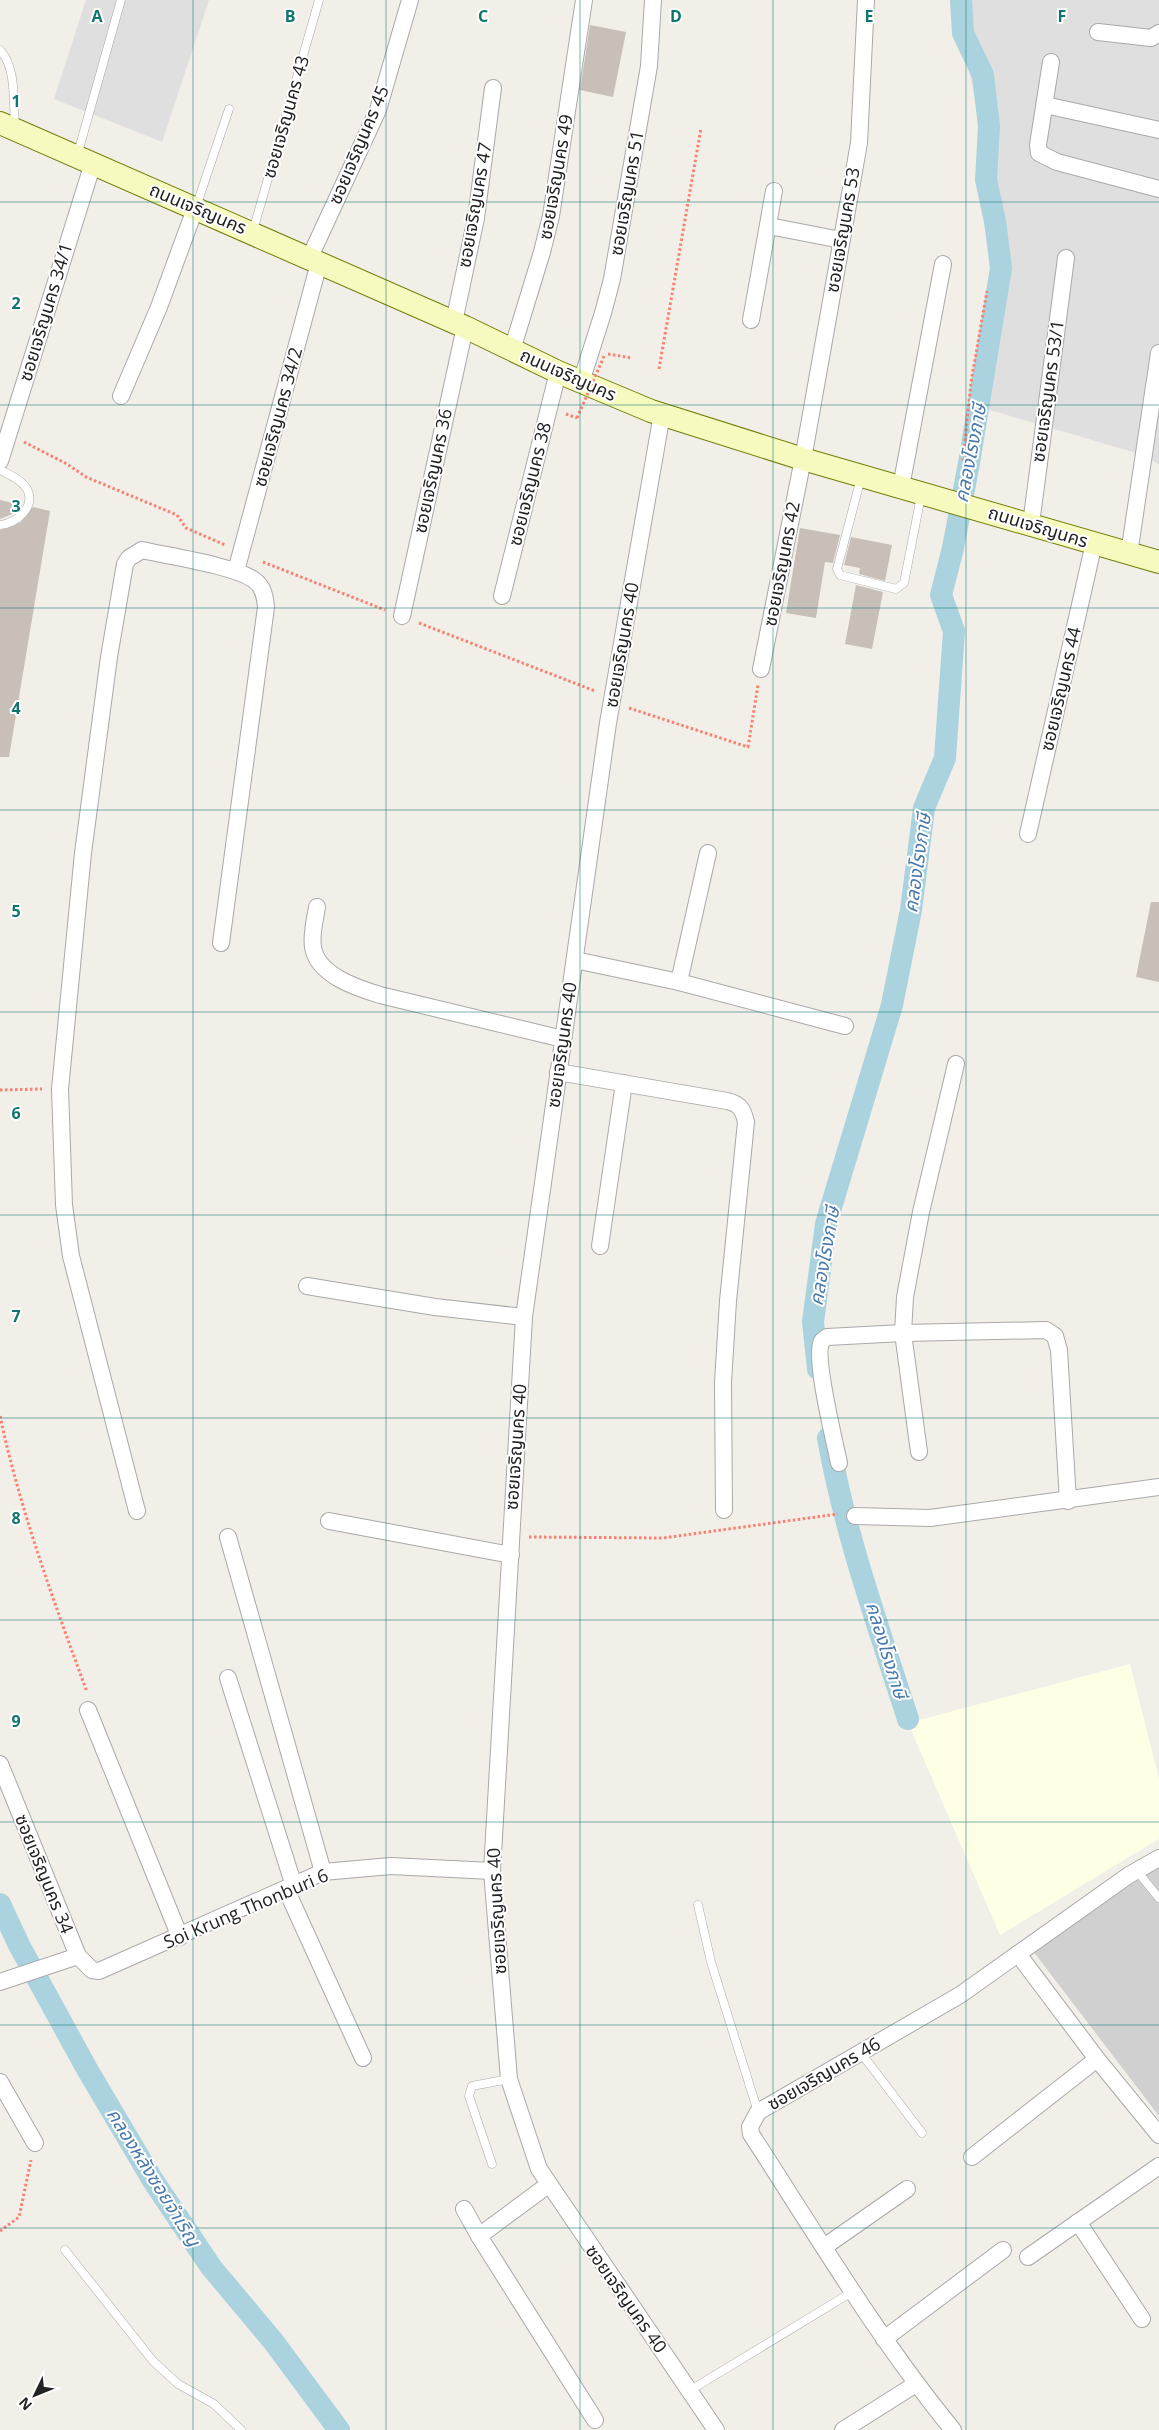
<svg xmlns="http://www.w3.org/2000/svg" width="1159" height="2430" viewBox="0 0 1159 2430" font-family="'Open Sans','Noto Sans Thai',sans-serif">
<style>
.residential{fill:#e0dfdf}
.education{fill:#ffffe5}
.religious{fill:#d0d0d0}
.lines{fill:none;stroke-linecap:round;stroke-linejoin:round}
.canal{stroke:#aad3df;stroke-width:22}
.building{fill:#c7bfb8}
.service-casing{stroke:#a9a9a9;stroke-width:9}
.minor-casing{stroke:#a9a9a9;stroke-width:18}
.secondary-casing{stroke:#707d05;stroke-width:24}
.path{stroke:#fa8072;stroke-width:3;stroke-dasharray:2.5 2.5;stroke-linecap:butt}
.service{stroke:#fff;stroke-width:8}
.minor{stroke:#fff;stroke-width:16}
.secondary{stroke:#f7fabf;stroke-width:22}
.path-bridge{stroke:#fa8072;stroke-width:3;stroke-dasharray:2.5 2.5;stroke-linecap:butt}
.grid{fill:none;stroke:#0f766e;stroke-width:1;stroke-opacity:0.55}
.labels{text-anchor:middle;stroke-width:4;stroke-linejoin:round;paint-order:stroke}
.street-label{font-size:18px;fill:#222;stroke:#fff}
.water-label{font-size:19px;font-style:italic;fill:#4a7aab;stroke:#fff}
.grid-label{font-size:16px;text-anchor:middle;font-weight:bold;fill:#0f766e;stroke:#fff;stroke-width:4;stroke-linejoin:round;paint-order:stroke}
</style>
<rect width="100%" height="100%" fill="#f2efe9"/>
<g class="residential">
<polygon points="86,0 209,0 162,142 54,99"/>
<polygon points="954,0 1159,0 1159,464 1133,452 973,405 993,261 982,132"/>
</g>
<polygon class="education" points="1130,1664 1159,1779 1159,1839 1000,1935 908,1723"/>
<polygon class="religious" points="1159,1867 1159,2116 1030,1947"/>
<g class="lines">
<g class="canal">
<polyline points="818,1369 813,1322 826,1224 892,1005 911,910 924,808 945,758 954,631 941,595 953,548 969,463 1001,268 995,221 986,180 989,126 983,75 963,33 961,0"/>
<path d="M 828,1438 C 845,1534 878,1626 908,1719"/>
<polyline points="0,1904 19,1945 87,2069 152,2179 211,2267 273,2341 339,2430"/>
</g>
</g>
<g class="building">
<polygon points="590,25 626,32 613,97 580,90"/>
<polygon points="0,500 22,505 15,513 0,519"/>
<polygon points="33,507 50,511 9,757 0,757 0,530 21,522"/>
<polygon points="800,528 840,535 833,563 825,562 816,618 786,613"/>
<polygon points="851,537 892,545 885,581 859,574 860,568 844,565"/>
<polygon points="856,585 883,592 872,649 845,644"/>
<polygon points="1151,902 1159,902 1159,982 1136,977"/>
</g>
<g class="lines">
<g class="service-casing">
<g id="service">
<path d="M 0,50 C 17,68 13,104 15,127"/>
<polyline points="77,156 121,0"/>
<polyline points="196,207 229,109"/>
<polyline points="253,231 319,0"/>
<path d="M 0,470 C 9,474 22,480 27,489 C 36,507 17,523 0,525"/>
<polyline points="861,478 837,569 840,575 896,589 904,583 921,496"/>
<polyline points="1137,1871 1159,1898"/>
<polyline points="698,1905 711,1962 758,2112"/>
<polyline points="861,2053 922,2133"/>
<polyline points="492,2164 469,2096 472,2086 509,2079"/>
<polyline points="65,2250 153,2361 178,2384 214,2404 241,2430"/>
<polyline points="689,2391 852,2292"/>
</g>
</g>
<g class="minor-casing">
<g id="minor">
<polyline points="1098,32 1151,38 1159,33"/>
<polyline points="1051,62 1038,145 1039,153 1057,162 1159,189"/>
<polyline points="1045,105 1159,130"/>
<polyline points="769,226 841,240"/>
<polyline points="309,259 378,110 410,0"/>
<polyline points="751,320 774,191"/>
<polyline points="454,322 476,218 493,88"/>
<polyline points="512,350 542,252 551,216 584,0"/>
<polyline points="581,382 603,313 612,279 649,66 653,0"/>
<polyline points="121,396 159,307 195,209"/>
<polyline points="662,414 608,723 524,1317 492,1871 509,2079 539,2169 716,2430"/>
<polyline points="0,461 93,163"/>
<polyline points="901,487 943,264"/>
<polyline points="1031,524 1066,258"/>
<polyline points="1129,554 1159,353"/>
<polyline points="236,571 319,263"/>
<polyline points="502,596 558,372"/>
<polyline points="402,616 465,327"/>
<polyline points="761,669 803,459 859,143 866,0"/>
<polyline points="1028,834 1094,543"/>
<path d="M 317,907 C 315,920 311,934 313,947 C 317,975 357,988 380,995 L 563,1039"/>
<polyline points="575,960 679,982 845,1026"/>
<polyline points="679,982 708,853"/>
<path d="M 558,1072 L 727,1101 C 740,1104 743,1109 746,1122 L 728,1301 L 723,1382 L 724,1510"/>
<polyline points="600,1246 624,1083"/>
<polyline points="307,1286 435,1307 524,1317"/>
<polyline points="919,1452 903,1333 905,1297 921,1212 956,1064"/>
<path d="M 839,1463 C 835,1443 813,1355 822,1341 L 827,1337 L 903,1333 L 1046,1330 L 1055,1336 L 1059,1350 L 1068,1501"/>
<path d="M 137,1511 L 71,1256 L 64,1205 L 60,1089 L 83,853 L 109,657 L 125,564 L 129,558 L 142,550 C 167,556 236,566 254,580 C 263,586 265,596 266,607 L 221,943"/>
<polyline points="855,1516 930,1518 1159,1487"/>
<polyline points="329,1521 511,1555"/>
<polyline points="228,1537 323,1872"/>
<polyline points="228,1678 294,1886"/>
<polyline points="88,1710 180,1937"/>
<polyline points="0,1764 78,1956"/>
<polyline points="286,1889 363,2058"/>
<polyline points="1018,1954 1097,2059 1159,2135"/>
<polyline points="0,1982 78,1956 92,1970 99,1971 323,1872 391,1866 492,1871"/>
<polyline points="0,2082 35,2143"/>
<polyline points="972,2157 1097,2059"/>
<polyline points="464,2209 479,2236 595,2420"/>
<polyline points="1078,2222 1142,2319"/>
<polyline points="479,2236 548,2185"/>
<polyline points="824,2247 907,2189"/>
<polyline points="1028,2257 1159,2166"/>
<polyline points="884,2339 1003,2250"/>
<polyline points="843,2430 916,2384"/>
<path d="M 953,2430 C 877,2337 816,2234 751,2134 L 750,2127 L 758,2112 L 960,1995 L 1129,1875 L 1159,1858"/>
</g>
</g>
<g class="secondary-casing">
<polyline id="secondary" points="0,123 465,327 558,372 651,411 803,459 1159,562"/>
</g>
<g class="path">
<polyline points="608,354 632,358"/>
<polyline points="659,369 701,128"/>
<polyline points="566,414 577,418"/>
<polyline points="24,442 67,464 86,477 177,515 186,528 225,545"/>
<polyline points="963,461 971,382 987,291"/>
<polyline points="263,562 385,610"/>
<polyline points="419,623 595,691"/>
<polyline points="629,708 748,747 758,685"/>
<polyline points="0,1090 42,1089"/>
<path d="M 0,1416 C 20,1510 54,1602 87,1692"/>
<polyline points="529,1537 663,1538 838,1514"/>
<polyline points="0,2231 19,2217 31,2160"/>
</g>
<use href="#service" class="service"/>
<use href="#minor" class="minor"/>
<use href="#secondary" class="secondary"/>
<polyline class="path-bridge" points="577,418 605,354"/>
</g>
<path class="grid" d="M 193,0 L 193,2430M 386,0 L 386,2430M 580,0 L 580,2430M 773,0 L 773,2430M 966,0 L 966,2430M 0,202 L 1159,202M 0,405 L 1159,405M 0,608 L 1159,608M 0,810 L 1159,810M 0,1012 L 1159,1012M 0,1215 L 1159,1215M 0,1418 L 1159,1418M 0,1620 L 1159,1620M 0,1822 L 1159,1822M 0,2025 L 1159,2025M 0,2228 L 1159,2228"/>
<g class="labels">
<g class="street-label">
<text transform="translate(286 117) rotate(-74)" y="6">ซอยเจริญนคร 43</text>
<text transform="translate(359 145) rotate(-67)" y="6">ซอยเจริญนคร 45</text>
<text transform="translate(556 177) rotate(-80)" y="6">ซอยเจริญนคร 49</text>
<text transform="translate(627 193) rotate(-80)" y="6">ซอยเจริญนคร 51</text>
<text transform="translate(475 205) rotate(-80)" y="6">ซอยเจริญนคร 47</text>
<text transform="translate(198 209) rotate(23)" y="6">ถนนเจริญนคร</text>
<text transform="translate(843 230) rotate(-80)" y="6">ซอยเจริญนคร 53</text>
<text transform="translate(46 312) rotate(-73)" y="6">ซอยเจริญนคร 34/1</text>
<text transform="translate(568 375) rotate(24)" y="6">ถนนเจริญนคร</text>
<text transform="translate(1048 391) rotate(-82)" y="6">ซอยเจริญนคร 53/1</text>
<text transform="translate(278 417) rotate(-75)" y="6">ซอยเจริญนคร 34/2</text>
<text transform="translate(433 471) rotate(-78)" y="6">ซอยเจริญนคร 36</text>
<text transform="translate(530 484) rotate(-76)" y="6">ซอยเจริญนคร 38</text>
<text transform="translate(1038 527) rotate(17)" y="6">ถนนเจริญนคร</text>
<text transform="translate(782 564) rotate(-79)" y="6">ซอยเจริญนคร 42</text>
<text transform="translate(622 645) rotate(-80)" y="6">ซอยเจริญนคร 40</text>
<text transform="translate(1061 689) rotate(-77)" y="6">ซอยเจริญนคร 44</text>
<text transform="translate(562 1045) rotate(-82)" y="6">ซอยเจริญนคร 40</text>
<text transform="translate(516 1447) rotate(-86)" y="6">ซอยเจริญนคร 40</text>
<text transform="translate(44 1874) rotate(68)" y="6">ซอยเจริญนคร 34</text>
<text transform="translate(246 1909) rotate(-23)" y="6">Soi Krung Thonburi 6</text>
<text transform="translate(497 1911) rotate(-93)" y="6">ซอยเจริญนคร 40</text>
<text transform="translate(824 2074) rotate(-30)" y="6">ซอยเจริญนคร 46</text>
<text transform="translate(626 2299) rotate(55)" y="6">ซอยเจริญนคร 40</text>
</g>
<g class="water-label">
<text transform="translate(970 453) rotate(-79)" y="7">คลองโรงภาษี</text>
<text transform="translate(917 863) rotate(-82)" y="7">คลองโรงภาษี</text>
<text transform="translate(824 1256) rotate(-80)" y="7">คลองโรงภาษี</text>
<text transform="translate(887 1650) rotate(73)" y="7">คลองโรงภาษี</text>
<text transform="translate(154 2177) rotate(58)" y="7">คลองหลังซอยจำเริญ</text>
</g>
</g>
<g class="grid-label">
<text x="97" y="22">A</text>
<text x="290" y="22">B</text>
<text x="483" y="22">C</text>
<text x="676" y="22">D</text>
<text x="869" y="22">E</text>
<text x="1062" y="22">F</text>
<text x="16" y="107">1</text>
<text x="16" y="309">2</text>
<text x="16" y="512">3</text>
<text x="16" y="714">4</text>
<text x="16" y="917">5</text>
<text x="16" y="1119">6</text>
<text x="16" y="1322">7</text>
<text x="16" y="1524">8</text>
<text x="16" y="1727">9</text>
</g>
<g transform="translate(35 2395) rotate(227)" stroke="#ffffff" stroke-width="4" paint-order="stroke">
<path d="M0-4L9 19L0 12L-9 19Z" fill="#222222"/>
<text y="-8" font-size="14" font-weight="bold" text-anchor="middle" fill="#222222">N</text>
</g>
</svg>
